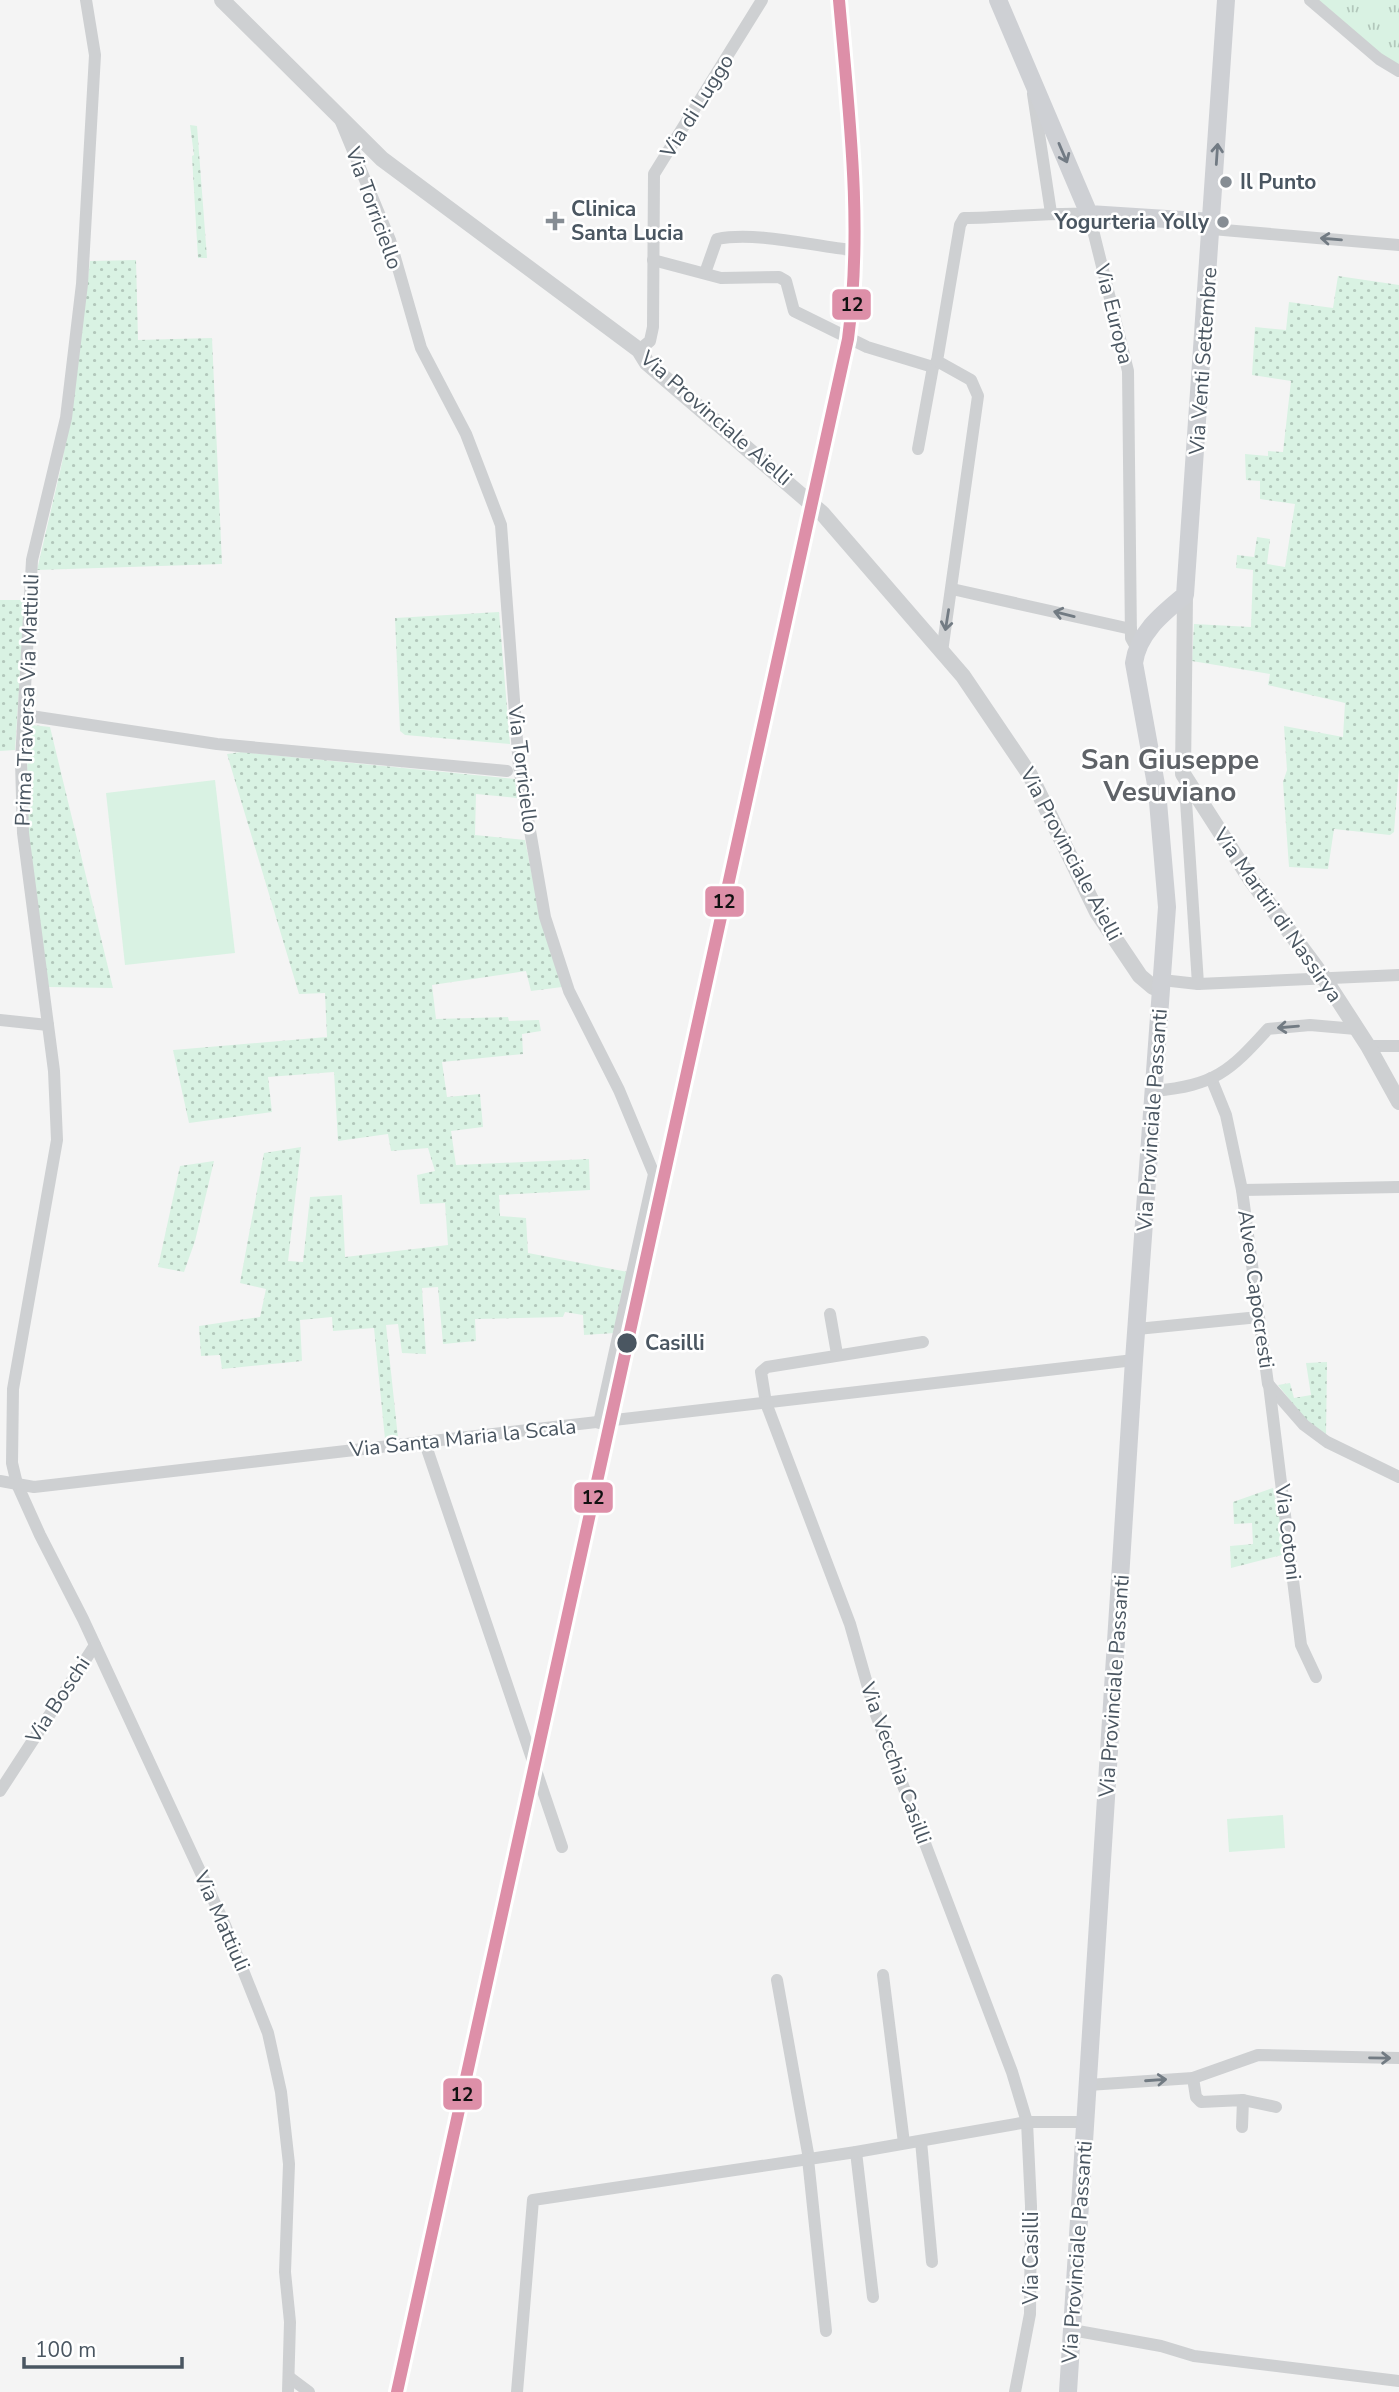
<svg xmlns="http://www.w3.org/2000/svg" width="1399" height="2392" viewBox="0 0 1399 2392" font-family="'Nunito Sans',sans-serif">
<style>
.grass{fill:url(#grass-dots)}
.park{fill:url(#park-tufts)}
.pitch{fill:#d9f2e3}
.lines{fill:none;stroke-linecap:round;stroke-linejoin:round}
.minor{stroke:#ced0d2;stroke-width:12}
.tertiary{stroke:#ced0d2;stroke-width:16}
.secondary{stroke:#ced0d4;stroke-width:18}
.rail-1-casing{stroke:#fff;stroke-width:18}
.rail-1{stroke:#dd8fa8;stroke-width:12}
.oneway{stroke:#727b84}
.oneway2{stroke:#727b83}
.poi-dot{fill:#868d94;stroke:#fff;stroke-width:2.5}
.stop-dot{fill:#4a5661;stroke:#fff;stroke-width:2.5}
.labels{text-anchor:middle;stroke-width:5;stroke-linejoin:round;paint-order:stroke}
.street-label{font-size:21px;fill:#4a5661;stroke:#fff}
.poi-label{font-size:21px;font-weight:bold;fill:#4a5661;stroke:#fff;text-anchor:start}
.stop-label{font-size:21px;font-weight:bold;fill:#4a5661;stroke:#fff;text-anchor:start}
.district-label{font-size:28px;font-weight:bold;fill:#5f6368;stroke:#fff}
.line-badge{stroke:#fff;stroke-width:2.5}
.pale-badge-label{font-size:19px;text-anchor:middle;font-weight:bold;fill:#111}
</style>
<defs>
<pattern id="grass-dots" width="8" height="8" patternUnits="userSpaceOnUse" patternTransform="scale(1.75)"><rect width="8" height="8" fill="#d9f2e3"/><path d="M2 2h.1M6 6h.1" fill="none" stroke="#b2c7bb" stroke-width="1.8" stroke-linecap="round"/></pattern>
<pattern id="park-tufts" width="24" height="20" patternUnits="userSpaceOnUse" patternTransform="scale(1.75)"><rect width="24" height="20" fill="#d9f2e3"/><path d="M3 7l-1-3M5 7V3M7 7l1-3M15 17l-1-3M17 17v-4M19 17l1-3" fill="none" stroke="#b2c7bb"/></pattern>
</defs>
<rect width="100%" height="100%" fill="#f4f4f4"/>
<g class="grass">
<polygon points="190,125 197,126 207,258 198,258 192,156 194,155"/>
<polygon points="136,260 138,340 212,338 222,564 37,570 62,463 76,380 90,261"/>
<polygon points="1338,276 1399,285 1399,767 1394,832 1390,835 1334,829 1328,869 1289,867 1283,782 1287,770 1284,726 1343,737 1345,703 1268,685 1270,674 1192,661 1194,624 1251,627 1253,570 1236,568 1237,555 1254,557 1257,537 1270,539 1267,564 1285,567 1295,504 1260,499 1260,481 1246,480 1245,454 1268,456 1268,451 1283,452 1291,381 1252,375 1255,327 1286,330 1289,302 1333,308"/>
<polygon points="0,600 25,600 15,750 0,751"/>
<polygon points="499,612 510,744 405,735 400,731 395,618"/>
<path d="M 32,725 L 50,727 L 113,988 L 49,987 C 37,911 17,801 32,725 Z"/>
<polygon points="241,752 515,779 517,798 476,794 475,835 525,840 539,910 562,987 531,991 526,971 432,985 436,1019 508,1017 509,1021 539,1020 541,1031 522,1034 523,1054 442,1062 447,1097 480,1094 483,1127 451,1131 456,1165 589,1159 590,1190 499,1195 500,1216 526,1218 528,1253 628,1272 615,1333 584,1335 583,1315 565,1312 563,1317 475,1319 476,1341 443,1344 438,1287 422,1288 426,1354 402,1353 398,1324 386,1325 398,1438 385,1439 374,1328 333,1331 332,1317 300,1320 302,1361 222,1369 220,1355 201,1356 199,1326 260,1317 266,1289 240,1283 264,1153 301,1147 288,1261 303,1262 310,1197 342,1195 345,1257 448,1245 445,1203 420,1204 417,1175 435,1171 428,1148 391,1151 388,1134 338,1141 334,1072 268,1077 272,1112 189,1123 173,1050 327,1037 325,993 299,994 227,754"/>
<polygon points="214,1161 195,1241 184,1272 158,1267 180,1166"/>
<polygon points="1327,1362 1326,1435 1305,1419 1278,1385 1290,1383 1294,1398 1311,1395 1306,1363"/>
<polygon points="1273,1488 1275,1498 1279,1498 1287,1551 1282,1555 1231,1568 1230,1546 1253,1544 1252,1523 1234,1524 1233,1502"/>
</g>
<polygon class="park" points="1316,0 1399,0 1399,66 1380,55"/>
<g class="pitch">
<polygon points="215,780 235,953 125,965 106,793"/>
<polygon points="1283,1815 1285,1848 1229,1852 1227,1819"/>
</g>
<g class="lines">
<g class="minor">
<polyline points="86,0 95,55 82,284 66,418 32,560 21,761 23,833 54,1071 57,1140 13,1389 12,1463 17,1484 40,1535 83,1619 225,1925 268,2033 281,2092 289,2164 285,2272 290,2322 288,2392"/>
<polyline points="1310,0 1379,59 1399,71"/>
<polyline points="1033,94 1051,213"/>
<polyline points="341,122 390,240 421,348 466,434 501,525 519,767 545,917 569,991 619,1090 654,1174 599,1423"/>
<polyline points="1212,229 1399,245"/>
<polyline points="653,260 721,278 779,277 786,281 794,311 867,347 933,367"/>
<path d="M 705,273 L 717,239 C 755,231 813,246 852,250"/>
<polyline points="639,350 650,341 653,327 654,174 762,0"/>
<polyline points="918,449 933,367 937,361"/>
<polyline points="952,589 1131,629"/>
<path d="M 942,652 L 978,396 L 971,380 L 937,361 L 960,225 L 964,218 C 1006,218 1047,212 1089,214 L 1128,371 L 1131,638 L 1136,647"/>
<polyline points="24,715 217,744 507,771"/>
<polyline points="1189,787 1186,801 1198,984"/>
<polyline points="1162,980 1198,984 1399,975"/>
<polyline points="0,1020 48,1025"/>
<polyline points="1368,1046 1399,1046"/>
<polyline points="1211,1078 1226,1115 1242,1190 1268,1384 1304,1425 1327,1442 1399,1477"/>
<path d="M 1154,1091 C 1215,1085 1229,1072 1268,1029 L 1310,1025 L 1356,1029"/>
<polyline points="1242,1190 1399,1187"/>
<polyline points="830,1314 837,1354"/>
<polyline points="1137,1329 1259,1317"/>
<polyline points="923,1342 767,1367 761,1372 766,1403 850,1624 875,1712 1012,2072 1027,2122 1031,2206 1030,2314 1015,2392"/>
<polyline points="1269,1385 1301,1645 1316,1677"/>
<polyline points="425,1443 562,1847"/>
<polyline points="0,1481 34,1487 1134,1360"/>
<polyline points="0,1791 95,1645"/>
<polyline points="883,1975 904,2143"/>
<polyline points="777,1980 809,2159"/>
<polyline points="1193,2078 1196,2097 1201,2102 1243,2100 1242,2127"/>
<polyline points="1088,2085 1193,2078 1258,2055 1399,2058"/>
<polyline points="1243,2100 1276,2107"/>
<polyline points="921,2141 932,2262"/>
<polyline points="856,2152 873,2297"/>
<polyline points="808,2159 826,2331"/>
<polyline points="1072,2330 1161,2346 1194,2356 1399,2381"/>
<polyline points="289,2377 309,2392"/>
<polyline points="517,2392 533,2200 856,2152 1027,2122 1086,2122"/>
</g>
<g class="tertiary">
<polyline points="222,0 382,159 639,350 647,363 822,513 963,676 1030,775 1097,912 1140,976 1153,987 1161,989"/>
<polyline points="1185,595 1183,774 1251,880 1324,978 1368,1046 1399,1102"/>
</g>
<g class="secondary">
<polyline points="998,0 1089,214 1213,222"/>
<path d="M 1068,2392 L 1134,1360 L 1167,907 L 1157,790 L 1134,663 C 1138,633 1162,614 1185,595 L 1226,0"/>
</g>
<g class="rail-1-casing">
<path id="rail-1" d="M 397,2392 L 848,339 C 863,225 849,114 839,0"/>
</g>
<use href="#rail-1" class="rail-1"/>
</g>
<defs><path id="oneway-shaft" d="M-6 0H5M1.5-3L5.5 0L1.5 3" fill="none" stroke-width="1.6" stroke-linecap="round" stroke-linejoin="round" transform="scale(1.75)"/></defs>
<g class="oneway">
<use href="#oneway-shaft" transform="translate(1063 153) rotate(67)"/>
<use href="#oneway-shaft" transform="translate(1217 154) rotate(-86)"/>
</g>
<g class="oneway2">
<use href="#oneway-shaft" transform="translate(1331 239) rotate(-175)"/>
<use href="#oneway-shaft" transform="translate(1064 614) rotate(-166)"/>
<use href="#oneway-shaft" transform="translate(947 620) rotate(99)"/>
<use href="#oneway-shaft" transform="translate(1288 1027) rotate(175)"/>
<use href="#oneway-shaft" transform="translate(1380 2058) rotate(1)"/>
<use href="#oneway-shaft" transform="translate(1156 2080) rotate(-4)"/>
</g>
<g class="poi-dot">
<circle cx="1226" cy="182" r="7"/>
<path d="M551.5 210.5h7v7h7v7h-7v7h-7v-7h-7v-7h7z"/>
<circle cx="1223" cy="222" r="7"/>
</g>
<circle class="stop-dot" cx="627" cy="1343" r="11"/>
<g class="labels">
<g class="street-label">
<text transform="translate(697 106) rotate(-58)" y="7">Via di Luggo</text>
<text transform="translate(374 208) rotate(70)" y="7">Via Torriciello</text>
<text transform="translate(1114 314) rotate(76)" y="7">Via Europa</text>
<text transform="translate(1203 361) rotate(-86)" y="7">Via Venti Settembre</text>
<text transform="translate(716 418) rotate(41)" y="7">Via Provinciale Aielli</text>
<text transform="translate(27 700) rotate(-88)" y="7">Prima Traversa Via Mattiuli</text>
<text transform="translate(523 769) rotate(83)" y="7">Via Torriciello</text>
<text transform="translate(1071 854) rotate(62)" y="7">Via Provinciale Aielli</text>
<text transform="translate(1278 915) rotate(55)" y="7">Via Martiri di Nassirya</text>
<text transform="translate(1152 1120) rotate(-86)" y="7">Via Provinciale Passanti</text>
<text transform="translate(1256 1289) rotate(82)" y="7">Alveo Capocresti</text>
<text transform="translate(463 1438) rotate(-6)" y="7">Via Santa Maria la Scala</text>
<text transform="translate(1288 1532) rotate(83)" y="7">Via Cotoni</text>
<text transform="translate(1114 1686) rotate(-86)" y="7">Via Provinciale Passanti</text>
<text transform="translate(58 1700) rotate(-57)" y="7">Via Boschi</text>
<text transform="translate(896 1763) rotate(70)" y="7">Via Vecchia Casilli</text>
<text transform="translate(222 1921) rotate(66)" y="7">Via Mattiuli</text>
<text transform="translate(1077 2252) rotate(-86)" y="7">Via Provinciale Passanti</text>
<text transform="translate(1031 2258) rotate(-90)" y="7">Via Casilli</text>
</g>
<g class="poi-label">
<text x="1240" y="189">Il Punto</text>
<text x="571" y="216">Clinica<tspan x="571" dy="24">Santa Lucia</tspan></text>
<text x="1209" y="229" text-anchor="end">Yogurteria Yolly</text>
</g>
<g class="stop-label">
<text x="645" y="1350">Casilli</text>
</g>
<g class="district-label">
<text x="1170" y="769">San Giuseppe<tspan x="1170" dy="32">Vesuviano</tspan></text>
</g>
</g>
<g class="line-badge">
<rect x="831" y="288" width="41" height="33" rx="7" fill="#dd8fa8"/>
<rect x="704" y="885" width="41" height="33" rx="7" fill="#dd8fa8"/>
<rect x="573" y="1481" width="41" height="33" rx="7" fill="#dd8fa8"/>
<rect x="442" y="2077" width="41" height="34" rx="7" fill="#dd8fa8"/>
</g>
<g class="pale-badge-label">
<text x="852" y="311">12</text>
<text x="724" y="908">12</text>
<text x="593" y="1504">12</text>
<text x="462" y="2101">12</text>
</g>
<path d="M24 2357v10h158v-10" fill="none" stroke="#4a5661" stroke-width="3.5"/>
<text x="35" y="2357" font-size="21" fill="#4a5661" stroke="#ffffff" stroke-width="5" paint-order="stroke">100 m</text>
</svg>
